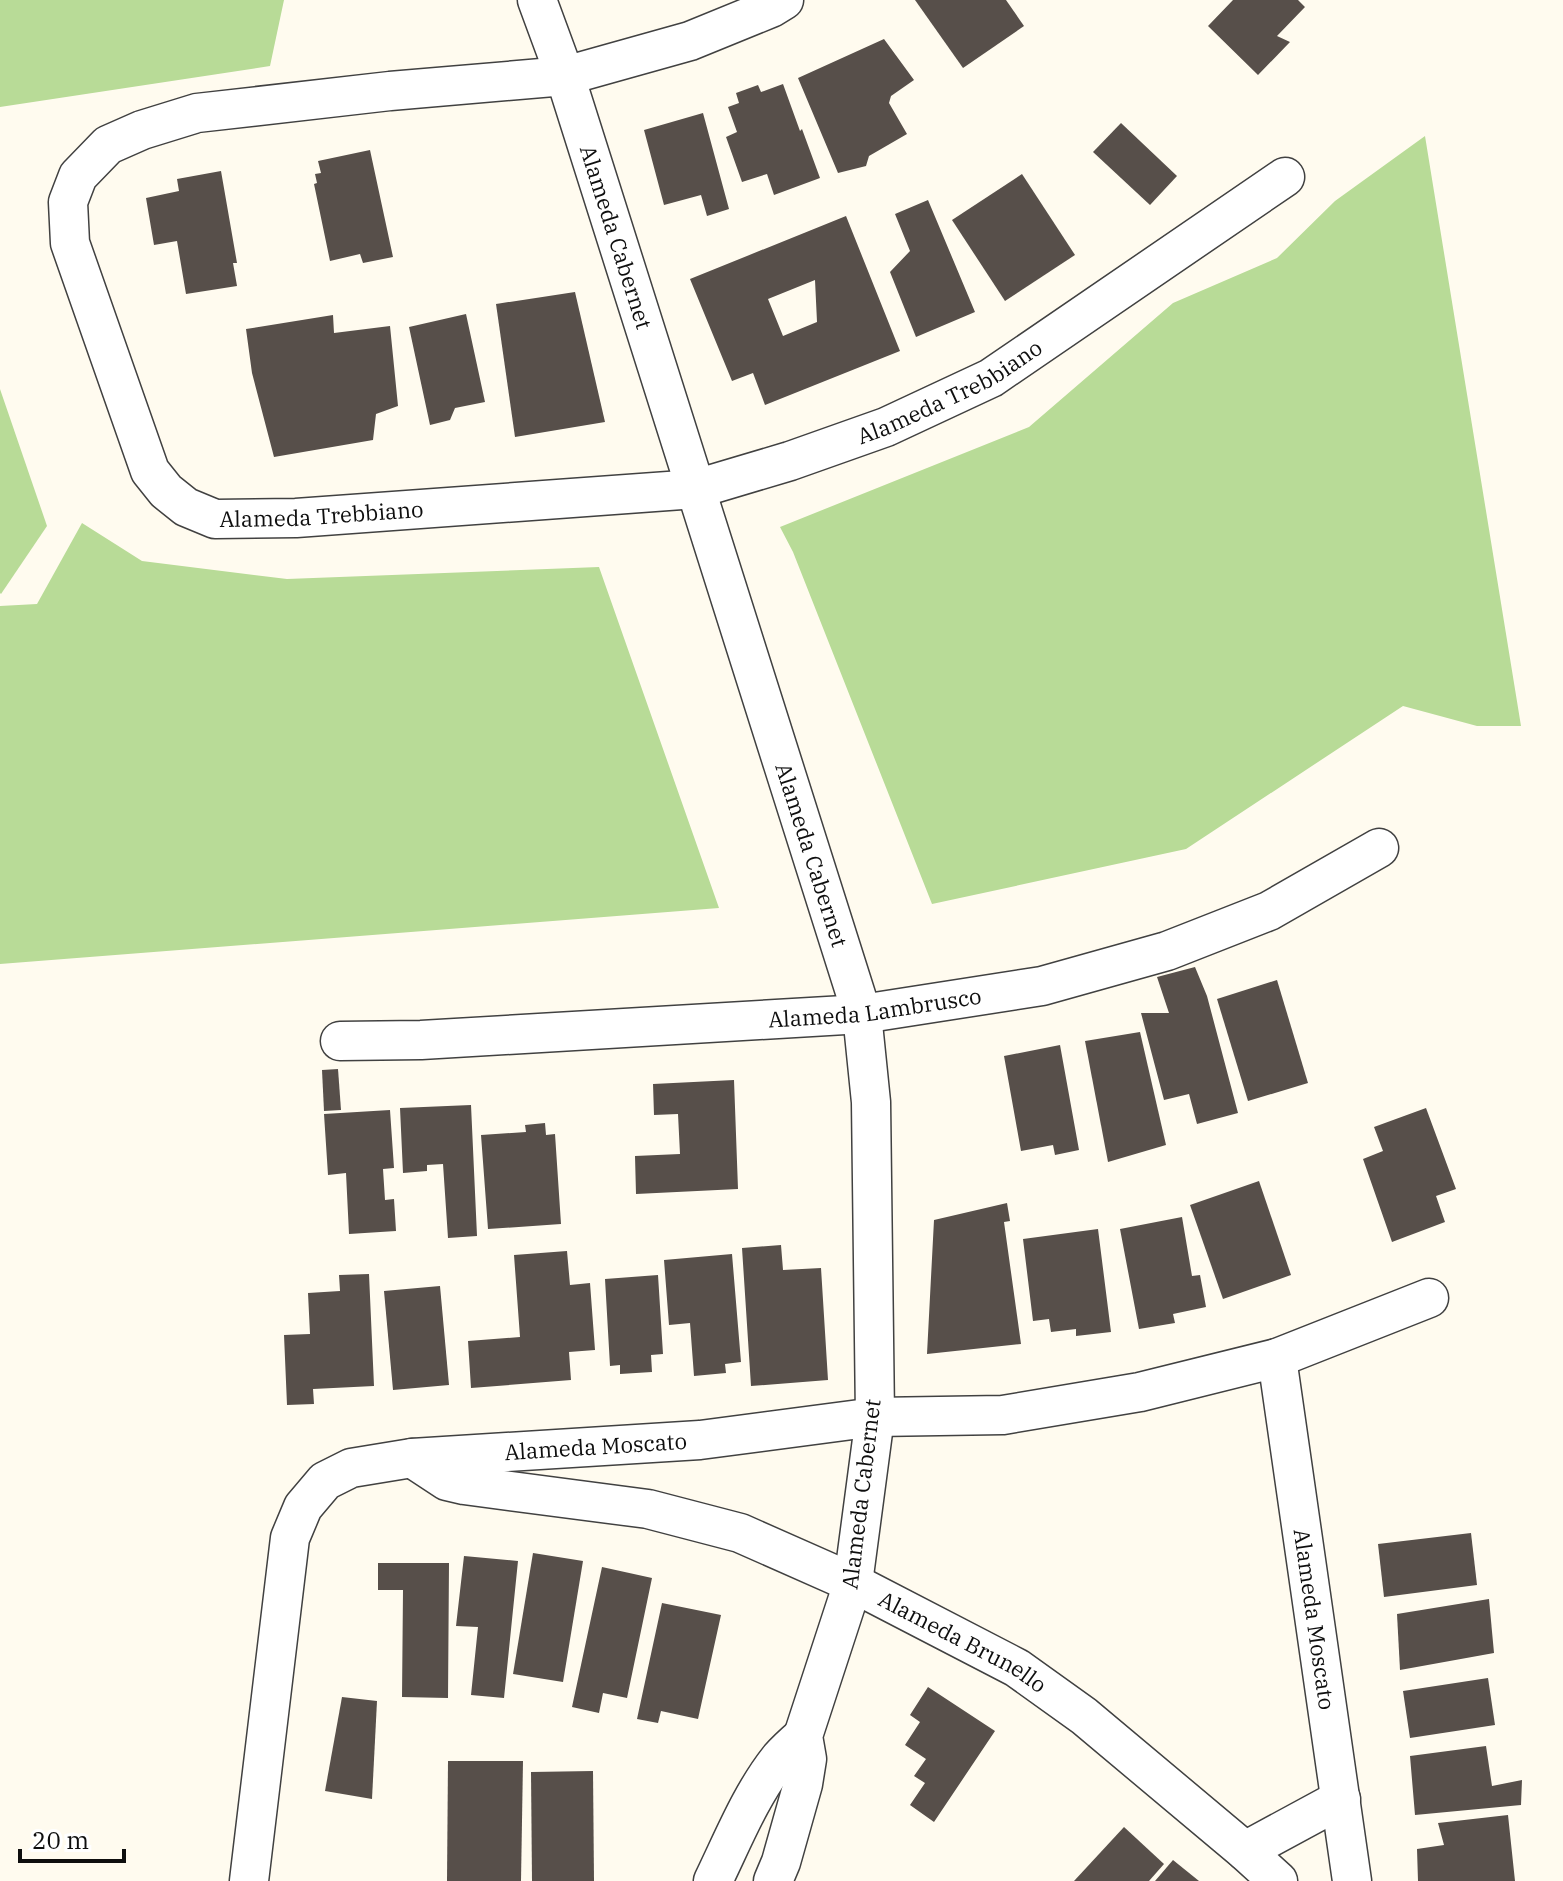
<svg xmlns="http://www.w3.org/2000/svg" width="1563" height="1881" viewBox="0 0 1563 1881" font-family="'IBM Plex Serif',serif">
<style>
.forest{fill:#b8db97}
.building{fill:#574f4a;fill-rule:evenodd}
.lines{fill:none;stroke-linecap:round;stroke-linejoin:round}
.minor-casing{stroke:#414141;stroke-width:41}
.minor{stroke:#fff;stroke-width:38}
.labels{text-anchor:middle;stroke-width:8;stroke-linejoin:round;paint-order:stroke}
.street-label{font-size:22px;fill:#0e0e0e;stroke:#fff}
</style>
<rect width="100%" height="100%" fill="#fffbef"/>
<g class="forest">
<polygon points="0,0 284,0 270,66 0,107"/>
<polygon points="1425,136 1521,726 1477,726 1403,706 1186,849 932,904 793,552 780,527 1029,427 1173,303 1277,258 1335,201"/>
<polygon points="0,389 47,526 1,594 0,593"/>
<polygon points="82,523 142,561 287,579 599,567 719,908 0,964 0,606 37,604"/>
</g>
<g class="building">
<polygon points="915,0 1006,0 1024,26 963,68"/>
<polygon points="1233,0 1298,0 1305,7 1277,36 1290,42 1258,75 1208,26"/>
<polygon points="884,39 914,80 891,96 889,103 907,134 869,156 866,166 838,173 798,78"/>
<polygon points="783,84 800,131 802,129 820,178 774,195 767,174 742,182 726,137 737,132 728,107 739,103 736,93 758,85 761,92"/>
<polygon points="703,113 729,209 707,216 701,195 664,205 644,130"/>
<polygon points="1121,123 1177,176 1150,205 1093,152"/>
<polygon points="370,150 393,257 363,263 360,254 330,261 314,184 317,183 315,174 321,173 318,161"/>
<polygon points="221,171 237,263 233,263 237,286 186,294 177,241 154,245 146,198 179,191 177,179"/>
<polygon points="1022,174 1075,255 1005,301 952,220"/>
<polygon points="928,200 975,312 916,337 890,272 910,251 895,214"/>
<path d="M 846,216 L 900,351 L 765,405 L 753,373 L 732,381 L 690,279 ZM 815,280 L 817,322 L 783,336 L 768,299 Z"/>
<polygon points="575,292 605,422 515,437 496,304"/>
<polygon points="466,314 485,402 455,408 450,420 430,425 409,327"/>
<polygon points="333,315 334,333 390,326 398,406 376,414 373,440 274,457 252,373 246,329"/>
<polygon points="1195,967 1207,996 1238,1113 1197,1124 1189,1094 1164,1100 1141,1013 1169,1013 1157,977"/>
<polygon points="1277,980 1308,1083 1248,1101 1217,999"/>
<polygon points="1140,1032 1166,1145 1108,1162 1085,1041"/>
<polygon points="1060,1045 1079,1150 1055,1155 1053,1145 1021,1151 1004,1056"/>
<polygon points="338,1069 341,1110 324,1111 322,1070"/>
<polygon points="734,1080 738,1189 636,1194 635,1156 680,1154 678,1114 654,1115 653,1084"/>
<polygon points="471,1105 477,1236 448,1238 443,1164 427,1165 427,1171 403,1173 400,1108"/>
<polygon points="1426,1108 1456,1189 1436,1196 1445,1222 1392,1242 1363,1159 1383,1151 1374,1127"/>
<polygon points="390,1110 394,1168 383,1169 385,1200 394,1199 396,1231 349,1234 346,1173 328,1175 324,1114"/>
<polygon points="545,1123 546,1135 555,1134 561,1224 488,1229 481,1135 526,1132 525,1125"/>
<polygon points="1259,1181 1291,1275 1223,1299 1190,1205"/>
<polygon points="1007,1203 1010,1221 1004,1222 1021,1344 927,1354 934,1220"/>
<polygon points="1182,1217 1192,1276 1200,1275 1206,1307 1173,1314 1175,1323 1139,1329 1120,1229"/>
<polygon points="1098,1229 1111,1332 1076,1336 1076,1329 1051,1332 1049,1319 1033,1321 1023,1239"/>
<polygon points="781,1245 783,1270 821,1268 828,1380 751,1386 742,1248"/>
<polygon points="567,1251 570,1285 590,1283 595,1350 569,1352 571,1380 471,1388 468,1341 520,1337 514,1255"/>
<polygon points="732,1254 741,1362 725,1364 726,1373 694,1376 690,1323 669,1325 664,1260"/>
<polygon points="369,1274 374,1386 313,1389 314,1404 287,1405 284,1335 310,1334 308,1293 340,1291 339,1275"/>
<polygon points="658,1275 663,1354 651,1355 652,1372 620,1374 620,1365 610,1366 605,1279"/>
<polygon points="440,1286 449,1385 393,1390 384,1291"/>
<polygon points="1471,1533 1477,1585 1384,1597 1378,1544"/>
<polygon points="533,1553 583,1561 563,1682 513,1674"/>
<polygon points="464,1556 518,1561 504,1698 471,1695 478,1627 456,1626"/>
<polygon points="378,1563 449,1563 448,1698 402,1697 403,1590 378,1590"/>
<polygon points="602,1567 652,1578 627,1698 603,1693 599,1713 572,1707"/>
<polygon points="1489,1599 1494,1653 1400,1670 1397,1614"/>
<polygon points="662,1603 721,1615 698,1719 661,1711 658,1723 637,1719"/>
<polygon points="1488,1678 1495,1725 1410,1738 1403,1691"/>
<polygon points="928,1687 995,1731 934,1822 910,1805 925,1783 914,1776 926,1759 905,1745 920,1722 910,1715"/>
<polygon points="342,1697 377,1701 372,1799 325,1791"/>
<polygon points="1486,1746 1492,1786 1522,1780 1521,1805 1415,1815 1410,1756"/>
<polygon points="448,1761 523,1761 521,1881 447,1881"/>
<polygon points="593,1771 594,1881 532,1881 531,1772"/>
<polygon points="1508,1815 1515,1881 1418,1881 1417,1849 1444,1845 1438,1823"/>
<polygon points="1124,1827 1164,1864 1149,1881 1074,1881"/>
<polygon points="1173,1860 1199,1881 1155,1881"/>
</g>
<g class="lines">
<g class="minor-casing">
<g id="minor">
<path id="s1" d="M 537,0 L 565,76 L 862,1014 L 871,1102 L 875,1417 L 853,1583 L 803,1736 L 807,1759 L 803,1784 L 781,1862 L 773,1881"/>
<path id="s2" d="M 784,0 L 771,8 L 690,41 L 565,76 L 390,91 L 197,113 L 142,130 L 108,145 L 78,176 L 68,202 L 70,243 L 150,471 L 166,491 L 186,507 L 215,519 L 296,518 L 696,489 L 790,461 L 886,427 L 991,378 L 1285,177"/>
<path id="s3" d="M 340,1041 L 421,1040 L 862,1014 L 1042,986 L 1167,951 L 1269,911 L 1379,848"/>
<path id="s4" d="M 1277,1358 L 1352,1881"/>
<path id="s5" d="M 412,1458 L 447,1481 L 464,1485 L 648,1509 L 740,1533 L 853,1583 L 1017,1668 L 1084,1716 L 1245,1851 L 1278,1881"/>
<polyline points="1245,1851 1341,1799"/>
<path id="s6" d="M 249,1881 L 290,1538 L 303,1507 L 325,1481 L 351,1468 L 412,1458 L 700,1440 L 875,1417 L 1003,1415 L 1140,1392 L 1277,1358 L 1429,1298"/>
<path d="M 713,1881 C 733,1840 751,1794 780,1758 C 787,1750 795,1743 803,1736"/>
</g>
</g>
<use href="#minor" class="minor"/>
</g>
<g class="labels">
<g class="street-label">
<text dy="8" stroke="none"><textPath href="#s1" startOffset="250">Alameda Cabernet</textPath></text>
<text dy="8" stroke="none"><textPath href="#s2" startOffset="1888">Alameda Trebbiano</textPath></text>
<text dy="8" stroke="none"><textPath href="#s2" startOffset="1240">Alameda Trebbiano</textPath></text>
<text dy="8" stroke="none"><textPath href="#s1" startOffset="898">Alameda Cabernet</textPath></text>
<text dy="8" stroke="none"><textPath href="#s3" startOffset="536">Alameda Lambrusco</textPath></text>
<text dy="8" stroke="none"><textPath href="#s6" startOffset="688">Alameda Moscato</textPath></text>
<text transform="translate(861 1494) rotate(-83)" y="8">Alameda Cabernet</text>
<text dy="8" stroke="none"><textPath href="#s4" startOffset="264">Alameda Moscato</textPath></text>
<text dy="8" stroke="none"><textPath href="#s5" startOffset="588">Alameda Brunello</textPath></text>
</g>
</g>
<path d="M20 1849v12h104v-12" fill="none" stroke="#0e0e0e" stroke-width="4"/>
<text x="32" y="1849" font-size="24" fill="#0e0e0e" stroke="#ffffff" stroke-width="6" paint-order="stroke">20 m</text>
</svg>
